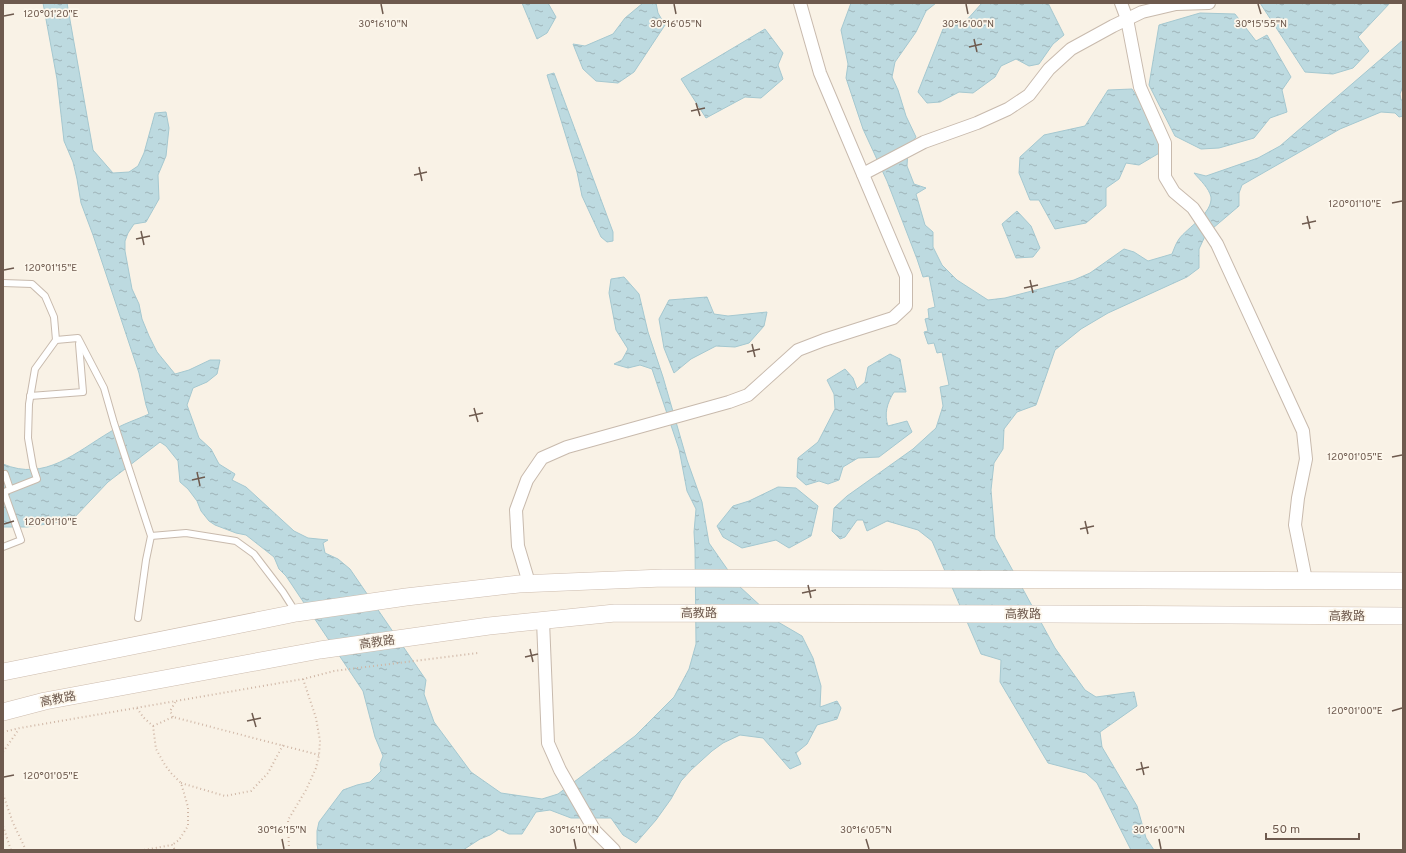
<svg xmlns="http://www.w3.org/2000/svg" width="1406" height="853" viewBox="0 0 1406 853" font-family="Overpass,'Noto Sans SC',sans-serif">
<style>
.water{fill:url(#water-ripples);stroke:#a5c8d0}
.lines{fill:none;stroke-linecap:round;stroke-linejoin:round}
.lane-casing{stroke:#c8baad;stroke-width:8}
.street-casing{stroke:#c8baad;stroke-width:14}
.secondary-casing{stroke:#cdbcae;stroke-width:18}
.path{stroke:#cfb6a5;stroke-width:2;stroke-dasharray:1 3;stroke-linecap:butt}
.lane{stroke:#fff;stroke-width:6}
.street{stroke:#fff;stroke-width:12}
.secondary{stroke:#fff;stroke-width:17}
.ticks{fill:none;stroke:#6e5a4e;stroke-width:1.5}
.labels{text-anchor:middle;stroke-width:3.5;stroke-linejoin:round;paint-order:stroke}
.street-label{font-size:12px;fill:#6e5a4e;stroke:#fcf6eb}
.ticks-label{font-size:10px;text-anchor:middle;fill:#6e5a4e;stroke:#fcf6eb;stroke-width:3.5;stroke-linejoin:round;paint-order:stroke}
</style>
<defs>
<pattern id="water-ripples" width="26" height="14" patternUnits="userSpaceOnUse"><rect width="26" height="14" fill="#bddae0"/><path d="M2 4q2-2 4 0t4 0M15 11q2-2 4 0t4 0" fill="none" stroke="#9eb4b8"/></pattern>
</defs>
<rect width="100%" height="100%" fill="#f9f2e6"/>
<g class="water">
<path d="M 43,3 L 67,3 L 93,150 L 113,173 L 129,172 L 138,166 L 144,153 L 155,113 L 166,112 L 169,128 L 166,156 L 158,175 L 159,199 L 146,222 L 134,224 L 128,233 L 125,241 L 125,251 L 132,289 L 139,304 L 142,319 L 149,336 L 157,352 L 175,374 L 189,370 L 210,360 L 220,360 L 217,374 L 207,382 L 193,388 L 187,405 L 199,438 L 211,449 L 219,464 L 235,474 L 232,480 L 246,487 L 294,531 L 308,538 L 328,540 L 323,543 L 325,553 L 338,559 L 350,569 L 426,680 L 424,694 L 434,722 L 471,772 L 501,793 L 542,799 L 558,794 L 635,736 L 674,697 L 689,669 L 696,644 L 695,549 L 694,532 L 696,509 L 687,491 L 679,449 L 652,369 L 640,365 L 628,368 L 614,364 L 622,360 L 628,349 L 616,330 L 609,293 L 611,279 L 624,277 L 639,294 L 648,332 L 663,377 L 687,460 L 702,502 L 709,543 L 739,586 L 778,622 L 802,636 L 813,658 L 821,686 L 820,707 L 837,701 L 841,708 L 837,719 L 817,725 L 807,744 L 796,753 L 801,764 L 790,769 L 763,738 L 740,735 L 723,743 L 712,751 L 691,770 L 681,781 L 671,799 L 656,820 L 636,843 L 623,835 L 611,818 L 571,818 L 550,810 L 536,812 L 522,834 L 509,834 L 499,829 L 490,835 L 480,839 L 463,850 L 318,850 L 317,844 L 317,831 L 319,822 L 343,790 L 357,785 L 370,782 L 381,771 L 380,764 L 383,756 L 375,737 L 363,691 L 286,576 L 279,569 L 274,557 L 246,535 L 236,533 L 215,525 L 209,521 L 201,511 L 197,501 L 188,489 L 180,482 L 178,461 L 166,446 L 160,442 L 108,482 L 72,520 L 27,527 L 3,527 L 3,464 C 45,482 76,452 110,432 C 122,424 136,420 149,414 L 146,405 L 139,373 L 93,235 L 81,203 L 77,179 L 73,162 L 64,141 L 57,79 Z"/>
<polygon points="522,3 548,3 556,17 547,33 537,39"/>
<polygon points="643,3 656,3 658,13 665,25 634,72 618,83 596,81 583,69 573,44 585,46 613,34 625,18"/>
<path d="M 851,3 L 936,3 L 926,11 L 916,32 L 895,62 L 892,77 L 898,90 L 906,116 L 916,137 L 908,148 L 907,166 L 914,184 L 926,188 L 916,194 L 925,225 L 933,232 L 933,247 L 942,265 L 957,280 L 988,300 L 1005,298 L 1074,280 L 1090,273 L 1124,249 L 1134,252 L 1148,261 L 1172,254 C 1174,249 1176,243 1179,239 C 1187,228 1213,213 1211,197 C 1209,188 1200,180 1194,173 L 1206,176 L 1258,158 L 1280,146 L 1403,40 L 1403,86 L 1400,94 L 1401,100 L 1403,100 L 1403,116 L 1399,117 L 1395,113 L 1381,112 L 1340,129 L 1242,185 L 1239,193 L 1239,206 L 1206,234 L 1199,249 L 1199,268 L 1187,277 L 1108,313 L 1081,329 L 1055,350 L 1036,405 L 1017,412 L 1004,429 L 1003,449 L 994,463 L 991,490 L 995,538 L 1055,648 L 1085,690 L 1096,697 L 1134,692 L 1137,706 L 1100,732 L 1102,747 L 1137,806 L 1146,838 L 1154,850 L 1131,850 L 1097,783 L 1086,773 L 1048,763 L 1000,682 L 1001,660 L 981,654 L 932,541 L 918,530 L 887,521 L 867,531 L 863,520 L 857,520 L 845,537 L 840,539 L 832,531 L 834,508 L 847,496 L 913,449 L 936,428 L 943,406 L 940,387 L 949,385 L 942,352 L 937,353 L 934,343 L 928,344 L 924,332 L 928,331 L 925,319 L 929,318 L 928,309 L 935,307 L 929,276 L 923,277 L 917,259 L 887,181 L 863,129 L 846,78 L 848,64 L 841,30 Z"/>
<polygon points="982,3 1048,3 1064,35 1053,44 1039,64 1029,66 1016,59 1001,66 995,77 973,93 959,92 940,102 927,103 918,92 943,29 965,22"/>
<polygon points="1260,3 1390,3 1358,37 1369,51 1353,68 1333,74 1305,72"/>
<polygon points="1200,13 1235,14 1256,41 1267,35 1291,77 1282,90 1287,112 1270,118 1254,138 1219,148 1201,149 1175,136 1149,85 1159,25"/>
<polygon points="765,29 783,53 778,65 783,79 761,98 745,97 706,118 681,79"/>
<polygon points="554,73 613,232 613,241 607,242 601,237 582,196 577,172 547,75"/>
<polygon points="1132,89 1153,123 1161,152 1139,165 1126,163 1119,179 1106,188 1106,206 1086,223 1055,229 1039,200 1030,200 1019,173 1020,157 1044,135 1085,126 1108,90"/>
<polygon points="1017,211 1031,226 1040,248 1033,257 1016,258 1002,224"/>
<polygon points="707,297 714,314 728,316 767,312 764,326 749,343 735,347 716,346 691,359 674,373 664,348 659,319 669,300"/>
<path d="M 890,354 L 900,359 L 906,392 L 894,392 C 887,403 884,414 888,426 L 907,421 L 912,432 L 879,457 L 858,458 L 843,467 L 839,480 L 828,484 L 819,481 L 806,485 L 797,477 L 798,458 L 818,442 L 835,409 L 834,394 L 827,380 L 845,369 L 853,378 L 857,389 L 865,382 L 868,367 Z"/>
<polygon points="778,487 796,488 818,506 811,536 789,548 776,540 742,548 723,537 717,526 733,506 749,501"/>
</g>
<g class="lines">
<g class="lane-casing">
<g id="lane">
<polyline points="3,283 32,284 45,296 54,317 56,340"/>
<polyline points="30,396 83,392 79,344"/>
<polyline points="3,475 5,474 10,489"/>
<polyline points="151,536 186,533 236,541 254,554 283,592 295,611"/>
<polyline points="3,547 21,540 4,492 37,479 33,467 28,438 29,404 35,369 56,340 78,338 104,388 114,423 151,536 146,560 138,618"/>
</g>
</g>
<g class="street-casing">
<g id="street">
<polyline points="1121,3 1127,19 1140,87 1165,143 1165,177 1174,192 1193,208 1217,244 1303,431 1306,459 1298,498 1295,525 1306,580"/>
<polyline points="863,174 924,142 977,123 1008,109 1029,95 1049,69 1071,49 1113,26 1142,12 1176,4 1209,3"/>
<polyline points="529,583 518,546 516,510 527,480 542,458 567,447 729,402 748,395 798,350 824,340 893,318 906,306 906,276 820,73 800,3"/>
<polyline points="543,621 548,743 560,770 595,831 614,850"/>
</g>
</g>
<g class="secondary-casing">
<g id="secondary">
<polyline points="3,672 296,613 406,597 519,584 663,578 1403,581"/>
<polyline points="3,712 45,701 320,650 489,626 615,613 1051,614 1403,616"/>
</g>
</g>
<g class="path">
<polyline points="137,708 143,717 153,726 156,749 165,765 171,773 181,783 188,807 188,826 179,840 172,845"/>
<polyline points="173,717 170,711 176,701"/>
<polyline points="153,726 173,717 319,755"/>
<polyline points="3,732 20,728 303,679 334,671 478,653"/>
<polyline points="3,752 19,729"/>
<polyline points="181,783 225,796 251,791 268,773 283,745"/>
<polyline points="3,794 13,823 26,850"/>
<polyline points="3,826 11,850"/>
<polyline points="144,850 172,845 175,850"/>
<polyline points="289,850 288,820 306,790 316,768 319,755 320,741 316,718 303,679"/>
</g>
<use href="#lane" class="lane"/>
<use href="#street" class="street"/>
<use href="#secondary" class="secondary"/>
</g>
<path class="ticks" d="M 381,4 L 383,14M 674,4 L 676,14M 966,4 L 968,14M 1258,4 L 1261,14M 4,16 L 14,14M 974,39 L 977,52M 969,47 L 982,44M 696,103 L 700,116M 691,111 L 705,108M 419,167 L 422,181M 414,175 L 427,172M 1392,203 L 1402,201M 1307,216 L 1310,229M 1302,224 L 1316,221M 141,231 L 144,245M 136,239 L 150,236M 4,270 L 14,268M 1030,280 L 1033,293M 1024,288 L 1038,285M 752,344 L 755,357M 747,352 L 760,349M 474,408 L 478,422M 469,416 L 483,413M 1392,457 L 1402,455M 197,472 L 200,486M 192,480 L 205,477M 1085,521 L 1088,534M 4,524 L 14,521M 1080,529 L 1094,526M 808,585 L 811,598M 802,593 L 816,590M 530,649 L 533,662M 525,657 L 538,654M 1392,711 L 1402,708M 252,713 L 256,727M 247,721 L 261,718M 1141,762 L 1144,775M 1136,770 L 1149,767M 4,777 L 14,775M 282,839 L 284,849M 574,839 L 576,849M 866,839 L 869,849M 1159,839 L 1161,849"/>
<g class="labels">
<g class="street-label">
<text x="699" y="617">高教路</text>
<text x="1023" y="618">高教路</text>
<text x="1347" y="620">高教路</text>
<text transform="translate(377 642) rotate(-8)" y="4">高教路</text>
<text transform="translate(58 699) rotate(-11)" y="4">高教路</text>
</g>
</g>
<g class="ticks-label">
<text x="51" y="17">120°01'20"E</text>
<text x="383" y="27">30°16'10"N</text>
<text x="676" y="27">30°16'05"N</text>
<text x="968" y="27">30°16'00"N</text>
<text x="1261" y="27">30°15'55"N</text>
<text x="1355" y="207">120°01'10"E</text>
<text x="51" y="271">120°01'15"E</text>
<text x="1355" y="460">120°01'05"E</text>
<text x="51" y="525">120°01'10"E</text>
<text x="1355" y="714">120°01'00"E</text>
<text x="51" y="779">120°01'05"E</text>
<text x="282" y="833">30°16'15"N</text>
<text x="574" y="833">30°16'10"N</text>
<text x="866" y="833">30°16'05"N</text>
<text x="1159" y="833">30°16'00"N</text>
</g>
<rect width="1406" height="853" fill="none" stroke="#6e5a4e" stroke-width="8"/>
<path d="M1266 833v6h93v-6" fill="none" stroke="#6e5a4e" stroke-width="2"/>
<text x="1272" y="833" font-size="12" fill="#6e5a4e" stroke="#fcf6eb" stroke-width="3" paint-order="stroke">50 m</text>
</svg>
